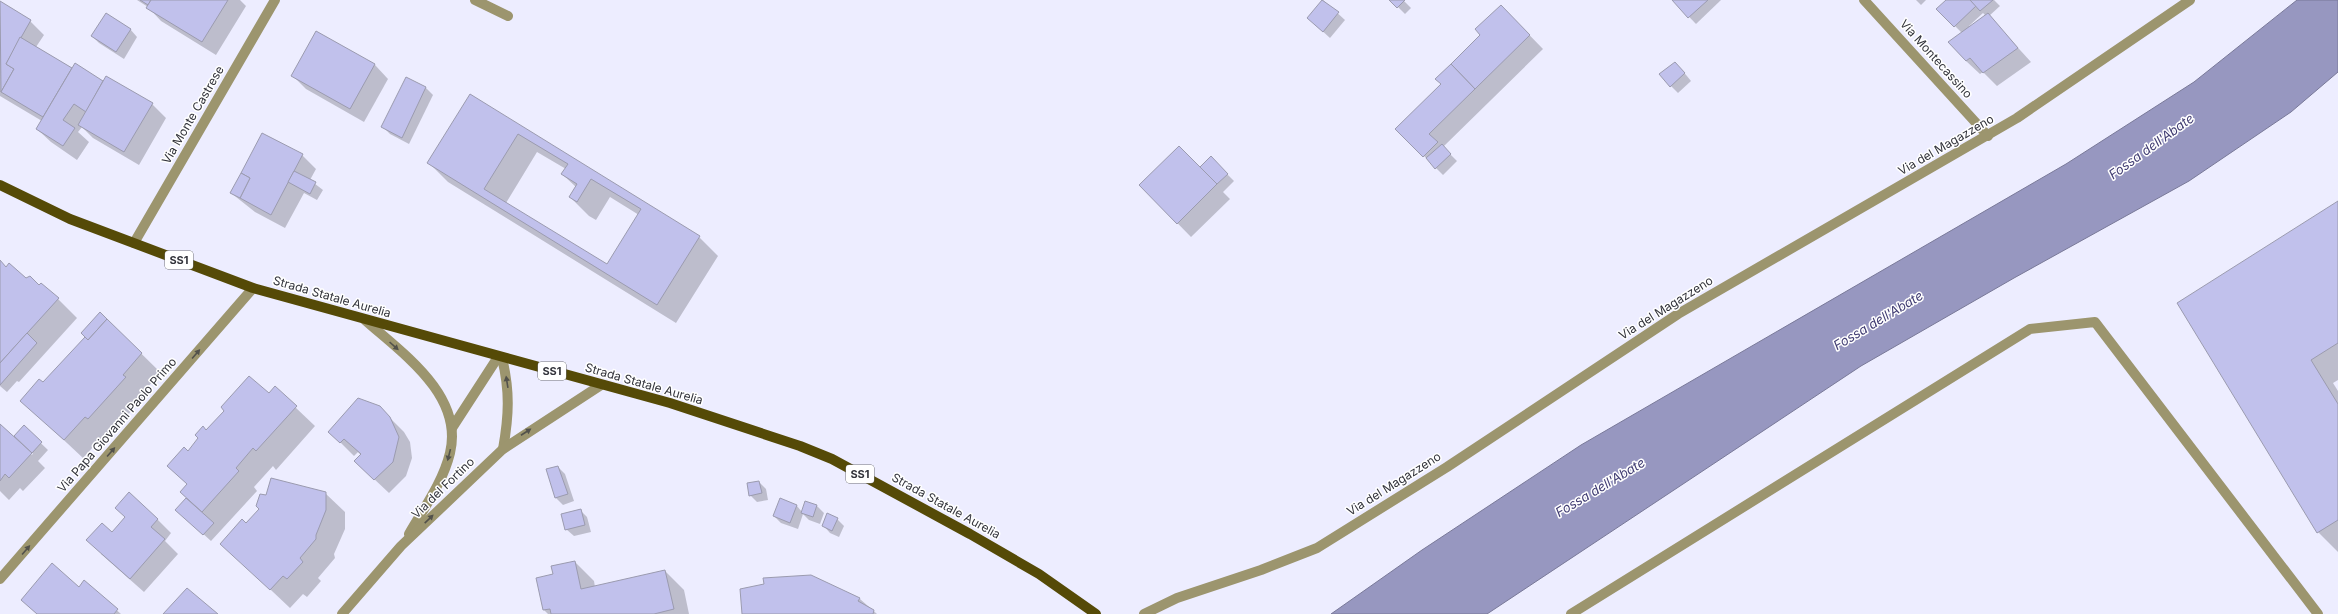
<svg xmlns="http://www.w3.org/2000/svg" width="2338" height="614" viewBox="0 0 2338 614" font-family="Inter,sans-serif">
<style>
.water{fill:#9797c0;stroke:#797998}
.shadow{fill:#0003;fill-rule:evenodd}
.building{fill:#c1c1ec;stroke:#9b9baf;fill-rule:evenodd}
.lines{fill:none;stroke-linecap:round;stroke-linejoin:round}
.minor{stroke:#9c956e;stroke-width:10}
.major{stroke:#554a07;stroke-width:10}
.oneway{fill:#52514b}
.labels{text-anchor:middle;stroke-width:3;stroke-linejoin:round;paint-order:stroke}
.shield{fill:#fff;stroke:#707176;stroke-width:1}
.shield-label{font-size:11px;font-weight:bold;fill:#33343c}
.street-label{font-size:12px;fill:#33343c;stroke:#fff}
.water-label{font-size:13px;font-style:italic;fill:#413d73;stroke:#fff}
</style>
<rect width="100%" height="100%" fill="#ededff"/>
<polygon class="water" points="2297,0 2338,0 2338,72 2291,112 2189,181 2014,278 1861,366 1487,614 1331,614 1422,550 1581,445 2066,164 2194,82"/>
<g class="shadow">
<polygon points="137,0 240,0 246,6 216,55 161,21 148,7"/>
<polygon points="1323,0 1345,20 1330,38 1308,18"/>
<polygon points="1391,0 1403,0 1411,8 1405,14"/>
<polygon points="1673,0 1721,0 1696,24"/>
<polygon points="1916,0 1926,0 1921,5"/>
<path d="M 1948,0 L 1994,0 L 2000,6 L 1989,16 L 2031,62 L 1997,86 L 1983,72 L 1980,74 L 1966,61 L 1962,33 L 1938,9 ZM 1983,13 L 1986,16 L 1970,27 L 1969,26 Z"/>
<polygon points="0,2 30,21 44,35 36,47 73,69 75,64 103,82 107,77 152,104 166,118 139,165 93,138 82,127 78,132 89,142 77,160 51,142 37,129 42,121 0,96"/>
<polygon points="1501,6 1543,49 1443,147 1457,161 1443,175 1397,129 1443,84 1482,35"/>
<polygon points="130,29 137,37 124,59 99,43 92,36"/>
<polygon points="317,32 375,65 388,79 364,122 306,89 292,75"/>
<polygon points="1682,70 1691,81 1678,93 1671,86"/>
<polygon points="407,79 426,88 433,95 409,144 390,134 383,127"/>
<path d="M 470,96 L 699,237 L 718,256 L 676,323 L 448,182 L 429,163 ZM 537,152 L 566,169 L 562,174 L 576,187 L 570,197 L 589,216 L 596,220 L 610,197 L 639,215 L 608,266 L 506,203 Z"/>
<polygon points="302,155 316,169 310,180 323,190 317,200 304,193 285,228 255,212 231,193"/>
<polygon points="1211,158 1234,181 1223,192 1230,199 1191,237 1140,185 1200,169"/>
<polygon points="2338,203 2338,380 2333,383 2338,391 2338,552 2318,532 2178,303"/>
<polygon points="0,262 6,268 58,299 77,318 19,382 17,381 7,392 0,386"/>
<polygon points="100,313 161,373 141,394 144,397 107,438 104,435 83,458 21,400 43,384 86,337"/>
<polygon points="275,388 315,426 276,470 273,466 254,487 257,491 211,541 177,510 188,498 188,485 169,466 189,452 206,432 269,395"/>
<polygon points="379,407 404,432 410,442 412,458 406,476 389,493 355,461 361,455 358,452 354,456 329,431"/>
<polygon points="0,425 32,455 33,453 16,436 24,427 48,450 38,461 45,468 23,491 20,488 9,500 0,491"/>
<polygon points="558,467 565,474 574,501 563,505 556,498"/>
<polygon points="759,482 766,489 768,500 757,502 750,495"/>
<polygon points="325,493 345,512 345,529 334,554 335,558 318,578 321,581 307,597 303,594 290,608 222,544 261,509 266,496"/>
<polygon points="797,506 802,512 817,506 824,513 820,524 809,520 803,514 798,529 781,523 774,516"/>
<polygon points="580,510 587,517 591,532 574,536 566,529"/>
<polygon points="157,519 171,533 165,541 178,554 144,592 101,554 112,533"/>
<polygon points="837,519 844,526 839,537 830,533 823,525"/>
<polygon points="575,562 594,581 595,587 665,571 684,590 689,614 548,614 544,610 554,575"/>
<polygon points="811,576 860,599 877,614 743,614"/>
<polygon points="84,582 121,614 37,614 22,600 79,588"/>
</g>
<g class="building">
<polygon points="140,0 151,0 148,5"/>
<polygon points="151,0 228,0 202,42 146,8"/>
<polygon points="1322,0 1339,12 1323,32 1307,18"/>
<polygon points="1389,0 1405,0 1397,8"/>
<polygon points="1672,0 1708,0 1688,18"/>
<polygon points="1946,0 1970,0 1976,6 1954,27 1936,9"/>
<polygon points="1970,0 1993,0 1980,11"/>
<polygon points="0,1 31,20 6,64 14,69 1,92"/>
<polygon points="1501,5 1530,35 1475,89 1451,64 1480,35 1475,29"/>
<polygon points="106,13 131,29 116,52 91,36"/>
<polygon points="1988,13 2018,48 1983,73 1970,58 1966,61 1948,42"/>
<polygon points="316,31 375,64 350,109 291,76"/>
<polygon points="20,37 72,68 43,117 1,92 14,69 6,64"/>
<polygon points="1675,62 1685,73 1670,87 1659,74"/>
<polygon points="75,63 103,81 86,112 74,104 63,120 75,128 63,146 36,129"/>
<polygon points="1451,64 1475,89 1429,134 1438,142 1423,157 1395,129 1441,84 1435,79"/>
<polygon points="106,76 153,103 124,152 78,125"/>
<polygon points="406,77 426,87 402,138 381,127"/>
<path d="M 470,94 L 700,236 L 657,305 L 427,163 ZM 518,134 L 568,164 L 561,174 L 577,184 L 569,197 L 577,202 L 591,179 L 641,209 L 607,264 L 484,189 Z"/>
<polygon points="262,133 303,154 271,215 240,198 250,178 241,173"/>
<polygon points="1442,144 1451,154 1435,169 1426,158"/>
<polygon points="1179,146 1217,184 1177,224 1139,185"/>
<polygon points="1211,156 1228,174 1217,184 1200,167"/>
<polygon points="294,171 316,182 310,194 288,182"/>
<polygon points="241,173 250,178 240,198 230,193"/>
<polygon points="2338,201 2338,343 2311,360 2338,404 2338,520 2317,533 2177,303"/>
<polygon points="0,260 6,267 9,263 26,278 30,276 39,285 41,283 59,298 0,363"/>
<polygon points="100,312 107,319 88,340 81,333"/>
<polygon points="107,319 142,353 123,375 126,377 88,419 85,417 64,440 20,401 39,379 43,382 85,337 88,340"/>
<polygon points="27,333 37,343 0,385 0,363"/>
<polygon points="249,376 269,393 275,386 297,406 256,451 253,448 236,468 239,471 202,512 180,492 187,484 167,466 184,447 188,451 198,438 195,435 203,426 206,430 224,411 221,407"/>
<polygon points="358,398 380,406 390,417 399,437 393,462 374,480 354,461 361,454 344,439 340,443 328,432"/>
<polygon points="0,424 32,453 9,478 5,474 0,481"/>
<polygon points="24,425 42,442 32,453 14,436"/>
<polygon points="558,466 568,494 555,498 546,469"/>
<polygon points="271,478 326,492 326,510 316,535 316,539 300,558 303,562 287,579 283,576 270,590 220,544 242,519 246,523 259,509 256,506 260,494 266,495"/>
<polygon points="759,481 762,493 749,496 747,483"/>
<polygon points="129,492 158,519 151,527 165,539 130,579 86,540 102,523 112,532 119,524 125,517 115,508"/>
<polygon points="186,498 214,523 203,535 175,510"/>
<polygon points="780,498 797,505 790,523 773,516"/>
<polygon points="805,501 817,505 813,517 801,513"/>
<polygon points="581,509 585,525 565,530 561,514"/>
<polygon points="827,513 838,518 832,531 822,526"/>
<polygon points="575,561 581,589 665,570 674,609 654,614 551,614 550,609 543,610 536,578 553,574 551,566"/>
<polygon points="52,563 79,587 84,580 118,609 114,614 37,614 21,600"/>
<polygon points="811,575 860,598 858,601 874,610 873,614 742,614 740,589 764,584 763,578"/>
<polygon points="187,588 218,614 163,614"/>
</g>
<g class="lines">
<g class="minor">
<polyline points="475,0 508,16"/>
<polyline points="1864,0 1988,136"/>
<polyline points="134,243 275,0"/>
<path d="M 365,320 C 402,353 464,395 450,453 C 443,482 424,508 409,534"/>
<path d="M 502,358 C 510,391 509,415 503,449"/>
<polyline points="452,428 498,357"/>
<polyline points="0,579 253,288"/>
<polyline points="342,614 401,546 503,449 601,385"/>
<polyline points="1144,614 1177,598 1261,570 1317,548 1447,467 1678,314 2017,118 2190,0"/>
<polyline points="1571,614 2030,329 2095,322 2318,614"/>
</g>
<polyline class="major" points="0,185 70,219 253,288 670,403 800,446 832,459 970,534 1039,574 1096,614"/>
</g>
<defs><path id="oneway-solid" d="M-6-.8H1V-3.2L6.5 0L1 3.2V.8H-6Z"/></defs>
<g class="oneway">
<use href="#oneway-solid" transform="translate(394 346) rotate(42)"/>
<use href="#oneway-solid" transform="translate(196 354) rotate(-49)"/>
<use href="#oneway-solid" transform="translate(507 382) rotate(-99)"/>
<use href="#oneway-solid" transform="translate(526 432) rotate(-33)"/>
<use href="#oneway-solid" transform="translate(111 452) rotate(-49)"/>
<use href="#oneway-solid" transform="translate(449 455) rotate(104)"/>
<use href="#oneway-solid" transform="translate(429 519) rotate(-44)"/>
<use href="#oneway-solid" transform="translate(26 550) rotate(-49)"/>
</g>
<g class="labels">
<g class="shield">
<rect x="165" y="251" width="28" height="18" rx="3"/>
<rect x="538" y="362" width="28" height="18" rx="3"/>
<rect x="846" y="465" width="28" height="18" rx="3"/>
</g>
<g class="shield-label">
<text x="179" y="264">SS1</text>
<text x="552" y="375">SS1</text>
<text x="860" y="478">SS1</text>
</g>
<g class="street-label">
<text transform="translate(1936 59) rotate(48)" y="4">Via Montecassino</text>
<text transform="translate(193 115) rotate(-60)" y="4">Via Monte Castrese</text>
<text transform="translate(1946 145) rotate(-30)" y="4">Via del Magazzeno</text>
<text transform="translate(332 297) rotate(16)" y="4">Strada Statale Aurelia</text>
<text transform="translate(1666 308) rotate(-32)" y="4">Via del Magazzeno</text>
<text transform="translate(644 384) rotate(16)" y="4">Strada Statale Aurelia</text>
<text transform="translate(117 425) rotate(-49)" y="4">Via Papa Giovanni Paolo Primo</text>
<text transform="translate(1394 484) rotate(-32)" y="4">Via del Magazzeno</text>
<text transform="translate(443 488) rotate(-44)" y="4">Via del Fortino</text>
<text transform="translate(946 506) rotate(29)" y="4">Strada Statale Aurelia</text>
</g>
<g class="water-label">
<text transform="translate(2151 146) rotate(-36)" y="5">Fossa dell'Abate</text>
<text transform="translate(1878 320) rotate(-31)" y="5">Fossa dell'Abate</text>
<text transform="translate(1600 487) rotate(-31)" y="5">Fossa dell'Abate</text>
</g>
</g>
</svg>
